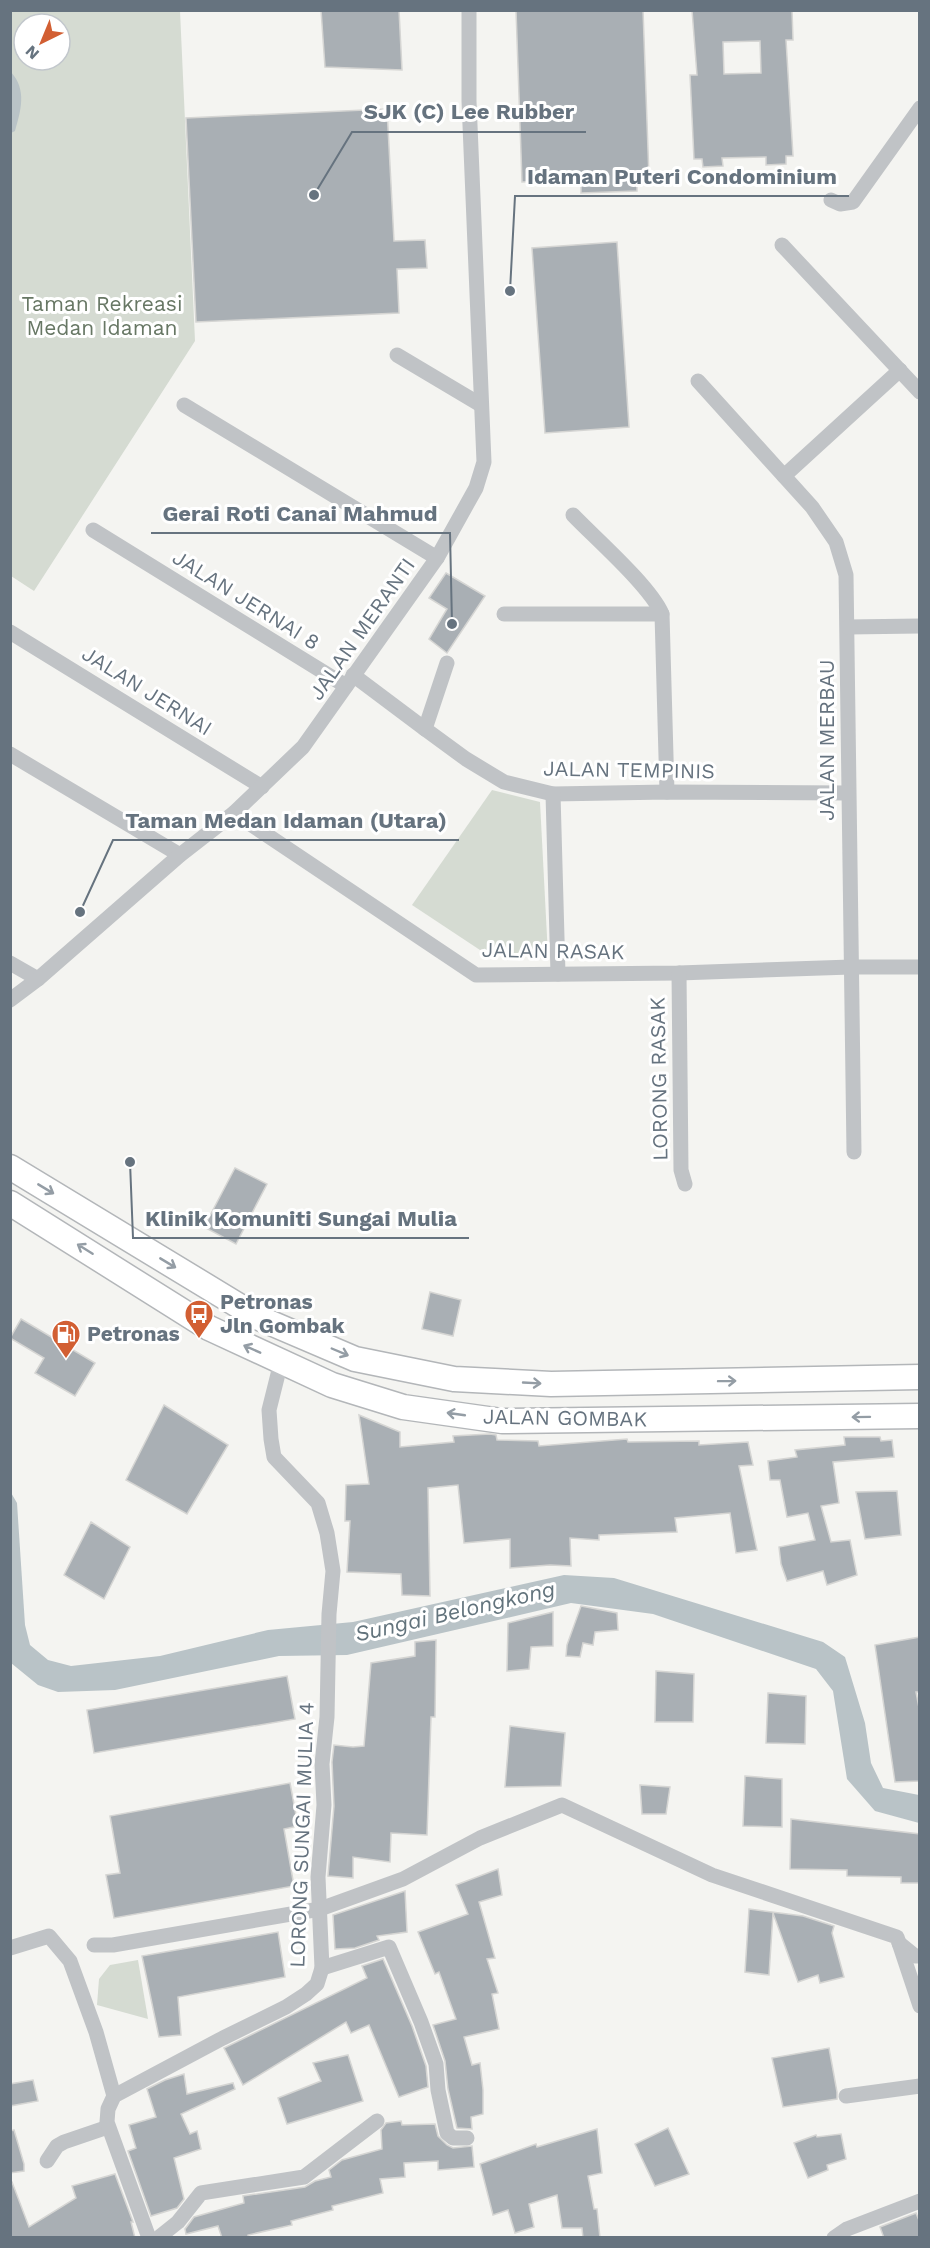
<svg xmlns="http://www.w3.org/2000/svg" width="930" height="2248" viewBox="0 0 930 2248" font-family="'Work Sans',sans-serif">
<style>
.green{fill:#d5dbd2;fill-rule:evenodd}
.water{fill:#b9c3c7}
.building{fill:#a9afb4;stroke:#d5d5d3;stroke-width:1.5;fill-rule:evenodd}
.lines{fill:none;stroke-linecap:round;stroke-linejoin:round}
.primary-casing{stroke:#b3b6b9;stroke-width:27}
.street{stroke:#c0c3c6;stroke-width:15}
.primary{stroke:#fff;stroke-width:24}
.oneway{stroke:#949da5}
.labels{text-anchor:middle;stroke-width:6;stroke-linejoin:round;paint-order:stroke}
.park-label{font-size:21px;fill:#677764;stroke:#fff}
.street-label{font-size:21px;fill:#66737f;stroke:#fff}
.poi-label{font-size:21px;font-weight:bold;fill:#66737f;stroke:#fff;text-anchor:start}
.water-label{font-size:22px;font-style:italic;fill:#62737c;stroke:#fff}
.leader{fill:none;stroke:#66737f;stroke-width:2}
.callout-dot{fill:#66737f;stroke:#fff;stroke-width:2}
.callout-label{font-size:22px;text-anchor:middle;font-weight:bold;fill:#66737f;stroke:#fff;stroke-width:6;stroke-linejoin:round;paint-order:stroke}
</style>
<rect width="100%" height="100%" fill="#f4f4f1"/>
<g class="green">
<path d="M 11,11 L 180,11 L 195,341 L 34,591 L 11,576 ZM 24,24 L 60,24 L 60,60 L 24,60 Z"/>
<polygon points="492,790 540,802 548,956 486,954 412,905"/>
<polygon points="138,1960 148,2019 97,2005 99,1979 110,1965"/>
</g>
<g class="water">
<path d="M 11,72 C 27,90 21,110 15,131 L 11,133 Z"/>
<polygon points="10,1491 17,1503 25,1625 30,1645 48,1660 71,1666 160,1656 268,1630 353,1622 564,1575 614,1578 823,1642 845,1657 865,1723 871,1763 883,1788 919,1795 919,1823 875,1811 847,1779 833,1691 816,1669 653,1614 571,1603 347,1655 279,1656 115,1690 58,1692 38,1685 11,1663"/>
</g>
<g class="building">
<polygon points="321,10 399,10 402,70 325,67"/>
<polygon points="516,10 643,10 649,178 637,178 637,191 581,193 581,180 522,182"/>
<path d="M 692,10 L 792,10 L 793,40 L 786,40 L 793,156 L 786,156 L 786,164 L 766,165 L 766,157 L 722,158 L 723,166 L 703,167 L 702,159 L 694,159 L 690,75 L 697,75 ZM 760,41 L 761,73 L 724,74 L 723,42 Z"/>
<polygon points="387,109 394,241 425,240 427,268 397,269 399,313 196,322 186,118"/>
<polygon points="617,242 629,427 545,433 532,248"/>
<polygon points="446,573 485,596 447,653 429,639 447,609 429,598"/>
<polygon points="235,1168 267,1184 236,1244 204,1227"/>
<polygon points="430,1292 461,1300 453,1336 422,1329"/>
<polygon points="21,1319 95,1363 75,1396 35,1373 44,1358 10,1338"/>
<polygon points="164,1405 228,1445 187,1514 126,1480"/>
<polygon points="359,1415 400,1432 400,1447 454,1442 453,1436 490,1434 496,1435 497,1440 538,1441 539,1446 627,1439 628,1442 699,1441 699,1445 748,1442 753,1465 739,1466 757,1550 736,1553 730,1513 675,1518 677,1532 599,1535 599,1540 570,1538 571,1566 550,1565 510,1568 510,1539 464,1543 458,1485 428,1488 430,1596 402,1595 401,1574 347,1572 350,1521 345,1521 346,1485 369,1484"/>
<polygon points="844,1437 880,1437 881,1441 892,1440 894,1457 833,1462 839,1503 821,1506 831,1542 850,1540 857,1575 827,1585 823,1571 787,1581 781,1564 779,1547 815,1540 808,1513 787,1517 780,1480 770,1480 768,1461 797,1457 795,1450 845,1445"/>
<polygon points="897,1491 901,1535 865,1539 856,1492"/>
<polygon points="91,1522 130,1547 104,1599 64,1575"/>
<polygon points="581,1606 617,1613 618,1630 595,1632 593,1645 583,1643 580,1657 566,1656 567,1645"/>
<polygon points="553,1612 553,1646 531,1647 529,1669 507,1671 508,1623"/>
<polygon points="920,1637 920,1692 916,1692 920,1713 920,1781 895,1782 875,1645"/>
<polygon points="436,1640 435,1717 431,1717 427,1835 391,1833 390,1862 353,1857 353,1878 328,1876 334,1806 332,1762 334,1745 353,1747 364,1746 371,1663 415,1656 415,1642"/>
<polygon points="656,1671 694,1674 693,1722 655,1722"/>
<polygon points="287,1676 295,1719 94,1753 87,1710"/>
<polygon points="768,1693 806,1696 805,1744 766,1743"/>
<polygon points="510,1726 565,1733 561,1786 505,1787"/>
<polygon points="745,1776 782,1779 782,1827 743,1826"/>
<polygon points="290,1783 298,1826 284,1829 294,1886 114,1918 106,1875 120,1873 110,1816"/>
<polygon points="640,1785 670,1787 666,1814 642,1814"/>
<polygon points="791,1819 920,1834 920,1883 901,1883 901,1877 847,1876 847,1870 790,1869"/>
<polygon points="498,1869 502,1895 479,1902 495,1958 487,1959 498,1993 492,1994 499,2029 464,2037 472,2065 480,2063 483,2090 483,2114 471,2117 472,2129 457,2128 448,2089 445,2061 433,2025 456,2019 439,1972 435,1974 418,1932 468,1914 456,1885"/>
<polygon points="405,1891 407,1932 377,1936 379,1940 355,1948 335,1949 333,1915"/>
<polygon points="749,1909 803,1916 834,1926 832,1933 844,1977 820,1983 818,1975 798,1982 773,1913 769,1975 745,1972"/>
<polygon points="278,1932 285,1977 178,1997 181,2035 159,2037 142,1956"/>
<polygon points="383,1959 412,2026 426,2066 428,2087 399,2097 369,2025 351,2033 346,2022 243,2085 224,2048 367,1978 362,1966"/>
<polygon points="829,2048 837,2092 837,2099 783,2107 772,2058"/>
<polygon points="348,2055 363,2101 287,2124 278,2098 321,2081 313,2063"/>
<polygon points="184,2074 187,2094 233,2083 235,2089 181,2114 190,2134 197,2131 201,2149 174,2158 184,2199 177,2208 151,2216 128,2151 136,2148 129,2125 156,2117 147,2089 165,2080"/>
<polygon points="33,2080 38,2101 10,2106 10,2084"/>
<polygon points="401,2121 402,2125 435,2124 438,2136 447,2145 453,2148 472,2146 474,2167 438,2170 438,2161 404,2163 405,2177 380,2179 383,2193 332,2206 333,2210 291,2221 292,2225 248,2235 248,2238 222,2238 218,2226 186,2234 185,2229 194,2217 244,2203 243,2196 305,2187 315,2181 331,2177 329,2170 342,2160 382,2149 381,2130 386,2123"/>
<polygon points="668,2128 689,2174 655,2186 635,2144"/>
<polygon points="597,2129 602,2173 588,2176 594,2209 597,2209 600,2238 583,2238 582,2228 562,2228 557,2195 529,2204 534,2227 515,2233 508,2210 493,2215 480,2164 536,2144 537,2147"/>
<polygon points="14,2130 24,2164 24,2171 10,2173 10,2131"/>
<polygon points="841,2134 846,2159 827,2165 828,2170 808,2178 794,2143 816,2135 817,2137"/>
<polygon points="115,2174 133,2222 131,2222 135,2238 10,2238 10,2182 12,2182 29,2227 76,2198 72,2186"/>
<polygon points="916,2213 920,2223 920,2238 884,2238 880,2227"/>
</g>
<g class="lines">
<g class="primary-casing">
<g id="primary">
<polyline points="10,1167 259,1318 355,1359 454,1379 551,1384 920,1377"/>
<polyline points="10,1203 209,1328 332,1385 403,1407 502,1421 920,1416"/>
</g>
</g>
<g class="street">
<polyline points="831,200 840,204 853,202 920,108"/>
<polyline points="782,245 920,392"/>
<polyline points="397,355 481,405"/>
<polyline points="698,381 812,507 836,542 846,575 854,1152"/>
<polyline points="184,405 437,558"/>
<polyline points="784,476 900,370"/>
<path d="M 573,515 C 596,539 650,586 662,614 L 667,792"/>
<polyline points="93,530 346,686"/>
<polyline points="504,614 662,614"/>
<polyline points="848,627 920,626"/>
<polyline points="10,632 262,787"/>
<polyline points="447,663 425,729 466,759 504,782 553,794 667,792 848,793"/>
<polyline points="353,675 425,729"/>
<polyline points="10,754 180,855"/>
<polyline points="553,794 558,974"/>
<polyline points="234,813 476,975 679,973 851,967 920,967"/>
<polyline points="10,963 38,979"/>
<polyline points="679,973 681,1170 685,1184"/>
<polyline points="10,1000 38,979 180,855 234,813 303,747 437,558 476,488 484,462 469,101 469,10"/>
<polyline points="899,1943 915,1956 920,1956"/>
<polyline points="94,1945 113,1945 320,1909 403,1879 480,1838 562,1805 712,1875 897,1937 920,2006"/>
<polyline points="10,1948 49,1936 70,1961 96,2032 114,2096"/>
<polyline points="322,1968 389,1947 421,2022 436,2064 438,2090 447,2133 453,2138 467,2138"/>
<polyline points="846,2096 920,2086"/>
<polyline points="47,2161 57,2146 64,2142 108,2127"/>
<polyline points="149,2238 107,2122 108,2109 114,2096 223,2038 286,2007 306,1994 317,1984 322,1968 318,1877 324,1805 322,1764 327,1717 329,1614 333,1571 327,1533 318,1503 274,1457 271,1439 269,1410 281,1362"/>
<polyline points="158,2238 178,2222 201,2193 304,2177 377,2121"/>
<polyline points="834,2238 847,2229 920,2201"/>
</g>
<use href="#primary" class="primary"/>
</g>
<defs><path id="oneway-shaft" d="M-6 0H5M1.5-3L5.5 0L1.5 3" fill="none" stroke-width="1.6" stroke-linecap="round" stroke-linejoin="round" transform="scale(1.5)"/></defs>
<g class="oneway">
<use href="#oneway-shaft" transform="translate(46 1189) rotate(31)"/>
<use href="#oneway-shaft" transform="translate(85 1249) rotate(-148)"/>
<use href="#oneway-shaft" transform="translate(168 1263) rotate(31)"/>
<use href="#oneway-shaft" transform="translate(252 1349) rotate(-156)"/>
<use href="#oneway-shaft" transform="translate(340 1352) rotate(23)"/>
<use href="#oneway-shaft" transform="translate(727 1381) rotate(-1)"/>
<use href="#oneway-shaft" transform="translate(532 1383) rotate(3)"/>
<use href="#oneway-shaft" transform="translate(456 1414) rotate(-172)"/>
<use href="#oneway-shaft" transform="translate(861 1417) rotate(179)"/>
</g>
<defs>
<g id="bus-pin" transform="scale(1.5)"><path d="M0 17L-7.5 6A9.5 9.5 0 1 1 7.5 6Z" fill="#d25f33" stroke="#fff"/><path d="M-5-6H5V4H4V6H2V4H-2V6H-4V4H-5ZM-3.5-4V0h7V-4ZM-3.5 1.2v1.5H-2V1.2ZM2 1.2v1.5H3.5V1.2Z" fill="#fff"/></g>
<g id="fuel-pin" transform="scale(1.5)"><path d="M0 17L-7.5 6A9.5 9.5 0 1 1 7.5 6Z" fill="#d25f33" stroke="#fff"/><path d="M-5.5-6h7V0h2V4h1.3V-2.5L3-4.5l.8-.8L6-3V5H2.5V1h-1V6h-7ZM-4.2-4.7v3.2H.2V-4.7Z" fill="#fff"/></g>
</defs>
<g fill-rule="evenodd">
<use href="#bus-pin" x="199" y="1314"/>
<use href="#fuel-pin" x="66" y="1334"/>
</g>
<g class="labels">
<g class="park-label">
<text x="102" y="311">Taman Rekreasi<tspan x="102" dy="24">Medan Idaman</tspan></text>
</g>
<g class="street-label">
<text transform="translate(246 600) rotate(32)" y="7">JALAN JERNAI 8</text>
<text transform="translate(362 629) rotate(-55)" y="7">JALAN MERANTI</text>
<text transform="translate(147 691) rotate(32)" y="7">JALAN JERNAI</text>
<text transform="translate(827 740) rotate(-90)" y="7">JALAN MERBAU</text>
<text transform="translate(629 770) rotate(1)" y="7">JALAN TEMPINIS</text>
<text transform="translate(553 951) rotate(1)" y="7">JALAN RASAK</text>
<text transform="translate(659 1079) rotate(-91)" y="7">LORONG RASAK</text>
<text transform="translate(565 1418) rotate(1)" y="7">JALAN GOMBAK</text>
<text transform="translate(302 1835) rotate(-88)" y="7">LORONG SUNGAI MULIA 4</text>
</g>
<g class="poi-label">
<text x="220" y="1309">Petronas<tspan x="220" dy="24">Jln Gombak</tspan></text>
<text x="87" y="1341">Petronas</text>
</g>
<g class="water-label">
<text transform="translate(455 1611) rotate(-13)" y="8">Sungai Belongkong</text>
</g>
</g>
<path class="leader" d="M314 195L352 132H586M510 291L515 196H849M452 624L450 533H151M80 912L113 840H459M130 1162L133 1238H469"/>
<g class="callout-dot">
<circle cx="314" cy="195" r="6"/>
<circle cx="510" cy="291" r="6"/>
<circle cx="452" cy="624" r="6"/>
<circle cx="80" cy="912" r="6"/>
<circle cx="130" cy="1162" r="6"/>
</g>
<g class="callout-label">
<text x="469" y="119">SJK (C) Lee Rubber</text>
<text x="682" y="184">Idaman Puteri Condominium</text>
<text x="300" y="521">Gerai Roti Canai Mahmud</text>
<text x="286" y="828">Taman Medan Idaman (Utara)</text>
<text x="301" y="1226">Klinik Komuniti Sungai Mulia</text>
</g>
<rect width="930" height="2248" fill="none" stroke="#66737f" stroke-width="24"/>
<g transform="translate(42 42) rotate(223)"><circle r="28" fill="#ffffff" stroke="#c2c7cc" stroke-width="1.5"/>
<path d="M0-4.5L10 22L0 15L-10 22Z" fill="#d25f33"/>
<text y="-9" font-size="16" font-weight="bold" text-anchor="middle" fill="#66737f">N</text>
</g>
</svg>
